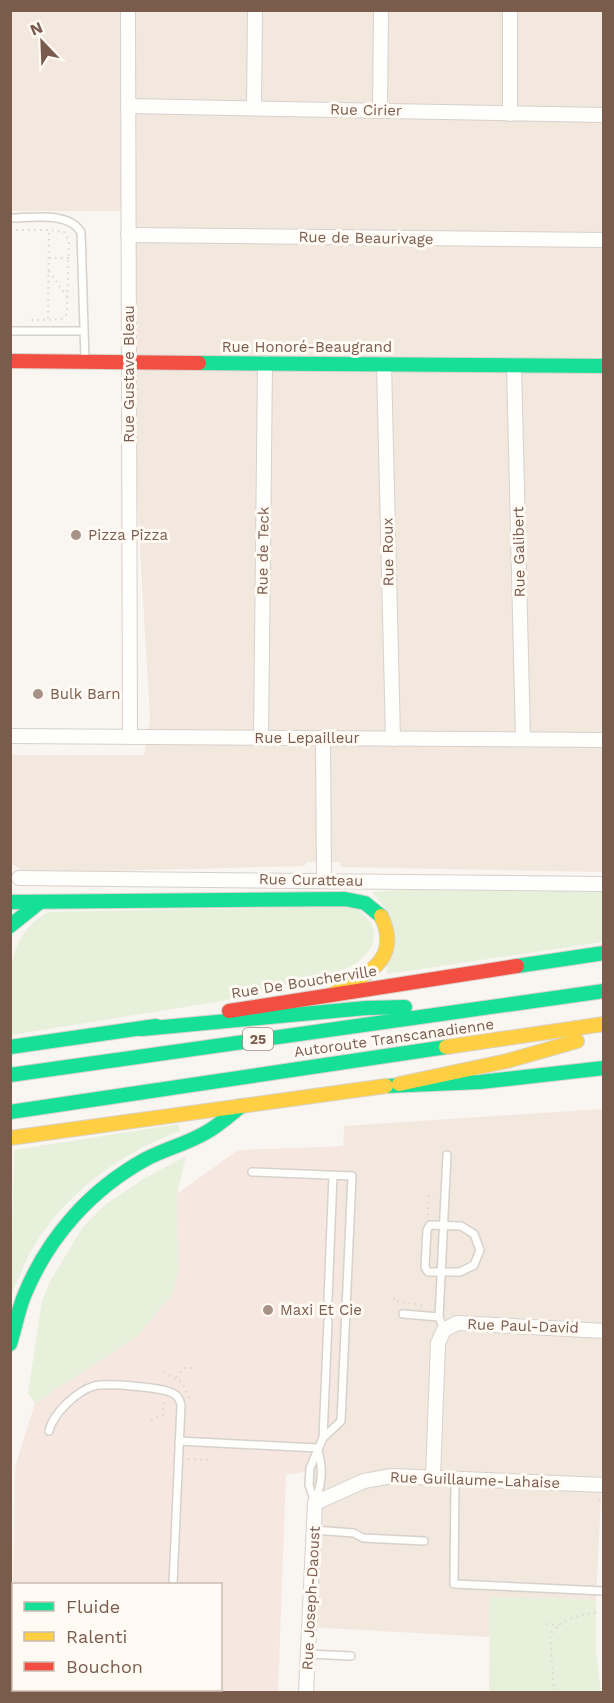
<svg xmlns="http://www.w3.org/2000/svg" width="614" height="1703" viewBox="0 0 614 1703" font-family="'Work Sans',sans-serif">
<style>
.residential{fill:#f2e8de}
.commercial{fill:#f6e8e1;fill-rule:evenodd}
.green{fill:#e7f0db}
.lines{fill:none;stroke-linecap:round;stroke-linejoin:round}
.lane-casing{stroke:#d7d1cb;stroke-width:10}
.street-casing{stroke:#d7d1cb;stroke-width:16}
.fast-casing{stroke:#d9d2cb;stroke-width:16}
.slow-casing{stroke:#d9d2cb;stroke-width:16}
.jam-casing{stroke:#d9d2cb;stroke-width:16}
.path{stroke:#dcd5d0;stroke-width:2;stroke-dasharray:1.5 4.5;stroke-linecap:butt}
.lane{stroke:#fefefd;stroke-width:7}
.street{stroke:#fefefd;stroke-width:14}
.fast{stroke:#16e098;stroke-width:14}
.slow{stroke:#ffcf43;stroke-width:14}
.jam{stroke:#f24e42;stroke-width:14}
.poi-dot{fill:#a69286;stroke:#fffaf3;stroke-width:2}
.labels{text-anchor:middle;stroke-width:6;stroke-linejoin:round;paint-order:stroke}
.shield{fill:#fffaf3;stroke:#a28b7f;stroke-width:1.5}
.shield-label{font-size:14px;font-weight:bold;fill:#7a5c4d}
.street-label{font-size:15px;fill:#7a5c4d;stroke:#fffaf3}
.poi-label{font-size:15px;fill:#7a5c4d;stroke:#fffaf3;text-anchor:start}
</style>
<rect width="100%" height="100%" fill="#f9f5f0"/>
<g class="residential">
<polygon points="11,11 603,11 603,872 341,867 340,862 307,862 304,866 26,873 11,863 11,755 144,755 150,718 129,362 128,211 11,211"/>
<polygon points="603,1109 604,1430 596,1600 490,1597 490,1637 308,1627 311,1470 332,1466 344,1126"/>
</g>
<path class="commercial" d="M 345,1146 L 332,1467 L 286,1475 L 278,1692 L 11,1692 L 15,1467 L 35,1403 L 135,1338 L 178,1272 L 177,1194 L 238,1150 ZM 14,1584 L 220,1584 L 220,1690 L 14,1690 Z"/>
<g class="green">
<polygon points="399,890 603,892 603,942 387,974 388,912 372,892"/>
<path d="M 352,906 C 385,925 379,952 348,968 L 222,1001 L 11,1035 C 11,987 0,940 48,912 Z"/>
<path d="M 178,1124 L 180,1131 C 119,1154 63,1194 30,1253 C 23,1266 18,1281 11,1294 L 14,1150 Z"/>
<polygon points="186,1156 177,1194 178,1272 172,1295 135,1338 35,1403 28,1393 42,1301 50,1282 82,1228 105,1205 143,1179"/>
<polygon points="490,1597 596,1600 596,1652 601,1692 489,1692"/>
</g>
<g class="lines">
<g class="lane-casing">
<g id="lane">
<path d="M 10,218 C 32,218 68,211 81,232 L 85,360"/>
<polyline points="10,331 82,331"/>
<polyline points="252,1172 352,1176 341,1421 323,1438"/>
<polygon points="430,1225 461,1226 474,1234 480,1250 474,1265 460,1272 428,1272 425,1267 427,1230"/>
<polyline points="328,1299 333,1175"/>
<polyline points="403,1314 439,1317"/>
<polyline points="444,1330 439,1317 447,1155"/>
<path d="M 49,1431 C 53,1413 77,1391 94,1386 C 106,1383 164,1387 174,1394 C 178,1396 180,1400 181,1405 L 173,1584"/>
<polyline points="179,1441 317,1448"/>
<polyline points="455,1479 454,1584 604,1591"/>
<polyline points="315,1503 309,1485 310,1468 323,1438 328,1321"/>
<path d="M 315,1503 C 322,1482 324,1469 317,1448"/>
<polyline points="314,1530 354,1533 363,1538 424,1541"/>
<polyline points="10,1631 14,1631"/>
<polyline points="10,1645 14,1644"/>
<polyline points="308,1654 351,1656"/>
<polyline points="168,1692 168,1690"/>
</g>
</g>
<g class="street-casing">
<g id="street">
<polyline points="128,10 130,737"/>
<polyline points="128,106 604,115"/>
<polyline points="254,108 255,10"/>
<polyline points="380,110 381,10"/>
<polyline points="510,114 510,10"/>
<polyline points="128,235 604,240"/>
<polyline points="384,364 393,739"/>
<polyline points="514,365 523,739"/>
<polyline points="10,736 604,740"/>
<polyline points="261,738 265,363"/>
<polyline points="323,739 324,880"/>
<polyline points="19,878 604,884"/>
<polyline points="433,1477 438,1343 444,1330 457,1323 604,1331"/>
<polyline points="306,1692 315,1503 364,1481 392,1476 604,1485"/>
</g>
</g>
<g class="fast-casing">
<g id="fast">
<polyline points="199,363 604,366"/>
<polyline points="10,902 345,899 365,903 381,916"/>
<polyline points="10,926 40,902"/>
<polyline points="517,966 604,953"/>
<polyline points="142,1029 366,1008 405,1007"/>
<polyline points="10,1047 156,1026"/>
<polyline points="10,1075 604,991"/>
<polyline points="386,1086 480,1082 604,1068"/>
<polyline points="10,1112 446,1047"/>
<path d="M 10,1344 C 15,1328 18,1311 24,1296 C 48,1237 91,1189 146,1159 C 165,1149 186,1144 205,1133 C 218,1126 229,1116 241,1106"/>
</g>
</g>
<g class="slow-casing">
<g id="slow">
<path d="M 333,994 C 364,975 403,961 381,916"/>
<polyline points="446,1047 604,1024"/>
<polyline points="399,1084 507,1061 577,1041"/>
<polyline points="10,1138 386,1086"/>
</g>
</g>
<g class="jam-casing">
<g id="jam">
<polyline points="10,361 199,363"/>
<polyline points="229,1011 517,966"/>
</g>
</g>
<g class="path">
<polyline points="10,230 49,230 48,320 29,320"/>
<polyline points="10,257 16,257"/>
<polyline points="49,258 69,258"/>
<polyline points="49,271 68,298"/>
<polyline points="49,320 61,319 67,314 69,241 64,232 49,230"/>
<polyline points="428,1215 429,1191"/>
<polyline points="394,1298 394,1301 422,1305"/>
<polyline points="164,1372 182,1383 190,1399"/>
<polyline points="176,1377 184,1368 196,1368"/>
<polyline points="151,1420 163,1415 164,1401"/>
<polyline points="188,1459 211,1460"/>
<polyline points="599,1500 600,1499"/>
<polyline points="10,1619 14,1620"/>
<polyline points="546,1624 559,1625"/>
<polyline points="10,1684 14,1684"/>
<polyline points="33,1690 34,1691"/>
<path d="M 554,1692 L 550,1635 C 559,1620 581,1613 598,1613"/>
</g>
<use href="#lane" class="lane"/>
<use href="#street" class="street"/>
<use href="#fast" class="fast"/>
<use href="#slow" class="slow"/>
<use href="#jam" class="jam"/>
</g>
<g class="poi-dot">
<circle cx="76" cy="535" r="6"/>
<circle cx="38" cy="694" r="6"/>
<circle cx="268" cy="1310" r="6"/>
</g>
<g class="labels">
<rect class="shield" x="243" y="1028" width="30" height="22" rx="4.5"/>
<g class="shield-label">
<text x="258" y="1044">25</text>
</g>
<g class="street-label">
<text transform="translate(366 110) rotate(1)" y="5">Rue Cirier</text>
<text transform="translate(366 238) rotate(1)" y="5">Rue de Beaurivage</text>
<text x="307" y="352">Rue Honoré-Beaugrand</text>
<text transform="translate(129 374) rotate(-90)" y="5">Rue Gustave Bleau</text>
<text transform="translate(263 551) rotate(-89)" y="5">Rue de Teck</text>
<text transform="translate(388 552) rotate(-91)" y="5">Rue Roux</text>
<text transform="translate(519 552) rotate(-91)" y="5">Rue Galibert</text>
<text x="307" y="743">Rue Lepailleur</text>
<text transform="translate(311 880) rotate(1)" y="5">Rue Curatteau</text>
<text transform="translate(304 982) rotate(-9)" y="5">Rue De Boucherville</text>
<text transform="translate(394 1038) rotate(-8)" y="5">Autoroute Transcanadienne</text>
<text transform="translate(523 1326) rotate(2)" y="5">Rue Paul-David</text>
<text transform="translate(475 1480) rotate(2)" y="5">Rue Guillaume-Lahaise</text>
<text transform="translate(311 1598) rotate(-87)" y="5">Rue Joseph-Daoust</text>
</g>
<g class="poi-label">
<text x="88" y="540">Pizza Pizza</text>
<text x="50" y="699">Bulk Barn</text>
<text x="280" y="1315">Maxi Et Cie</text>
</g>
</g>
<rect width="614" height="1703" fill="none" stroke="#7a5c4d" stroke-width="24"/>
<rect x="12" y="1583" width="210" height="108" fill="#fffaf3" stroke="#cabbb1" stroke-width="1.5"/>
<rect x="24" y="1602" width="30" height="9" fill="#16e098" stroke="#cabbb1" stroke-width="1.5"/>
<text x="66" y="1613" font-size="18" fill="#7a5c4d">Fluide</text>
<rect x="24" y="1632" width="30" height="9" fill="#ffcf43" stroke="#cabbb1" stroke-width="1.5"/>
<text x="66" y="1643" font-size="18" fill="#7a5c4d">Ralenti</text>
<rect x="24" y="1662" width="30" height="9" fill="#f24e42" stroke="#cabbb1" stroke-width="1.5"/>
<text x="66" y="1673" font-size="18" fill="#7a5c4d">Bouchon</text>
<g transform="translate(42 42) rotate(337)" stroke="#fffaf3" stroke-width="4.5" paint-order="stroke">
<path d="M0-4.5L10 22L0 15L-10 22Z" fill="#7a5c4d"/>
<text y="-9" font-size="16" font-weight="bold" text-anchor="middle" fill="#7a5c4d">N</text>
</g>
</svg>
